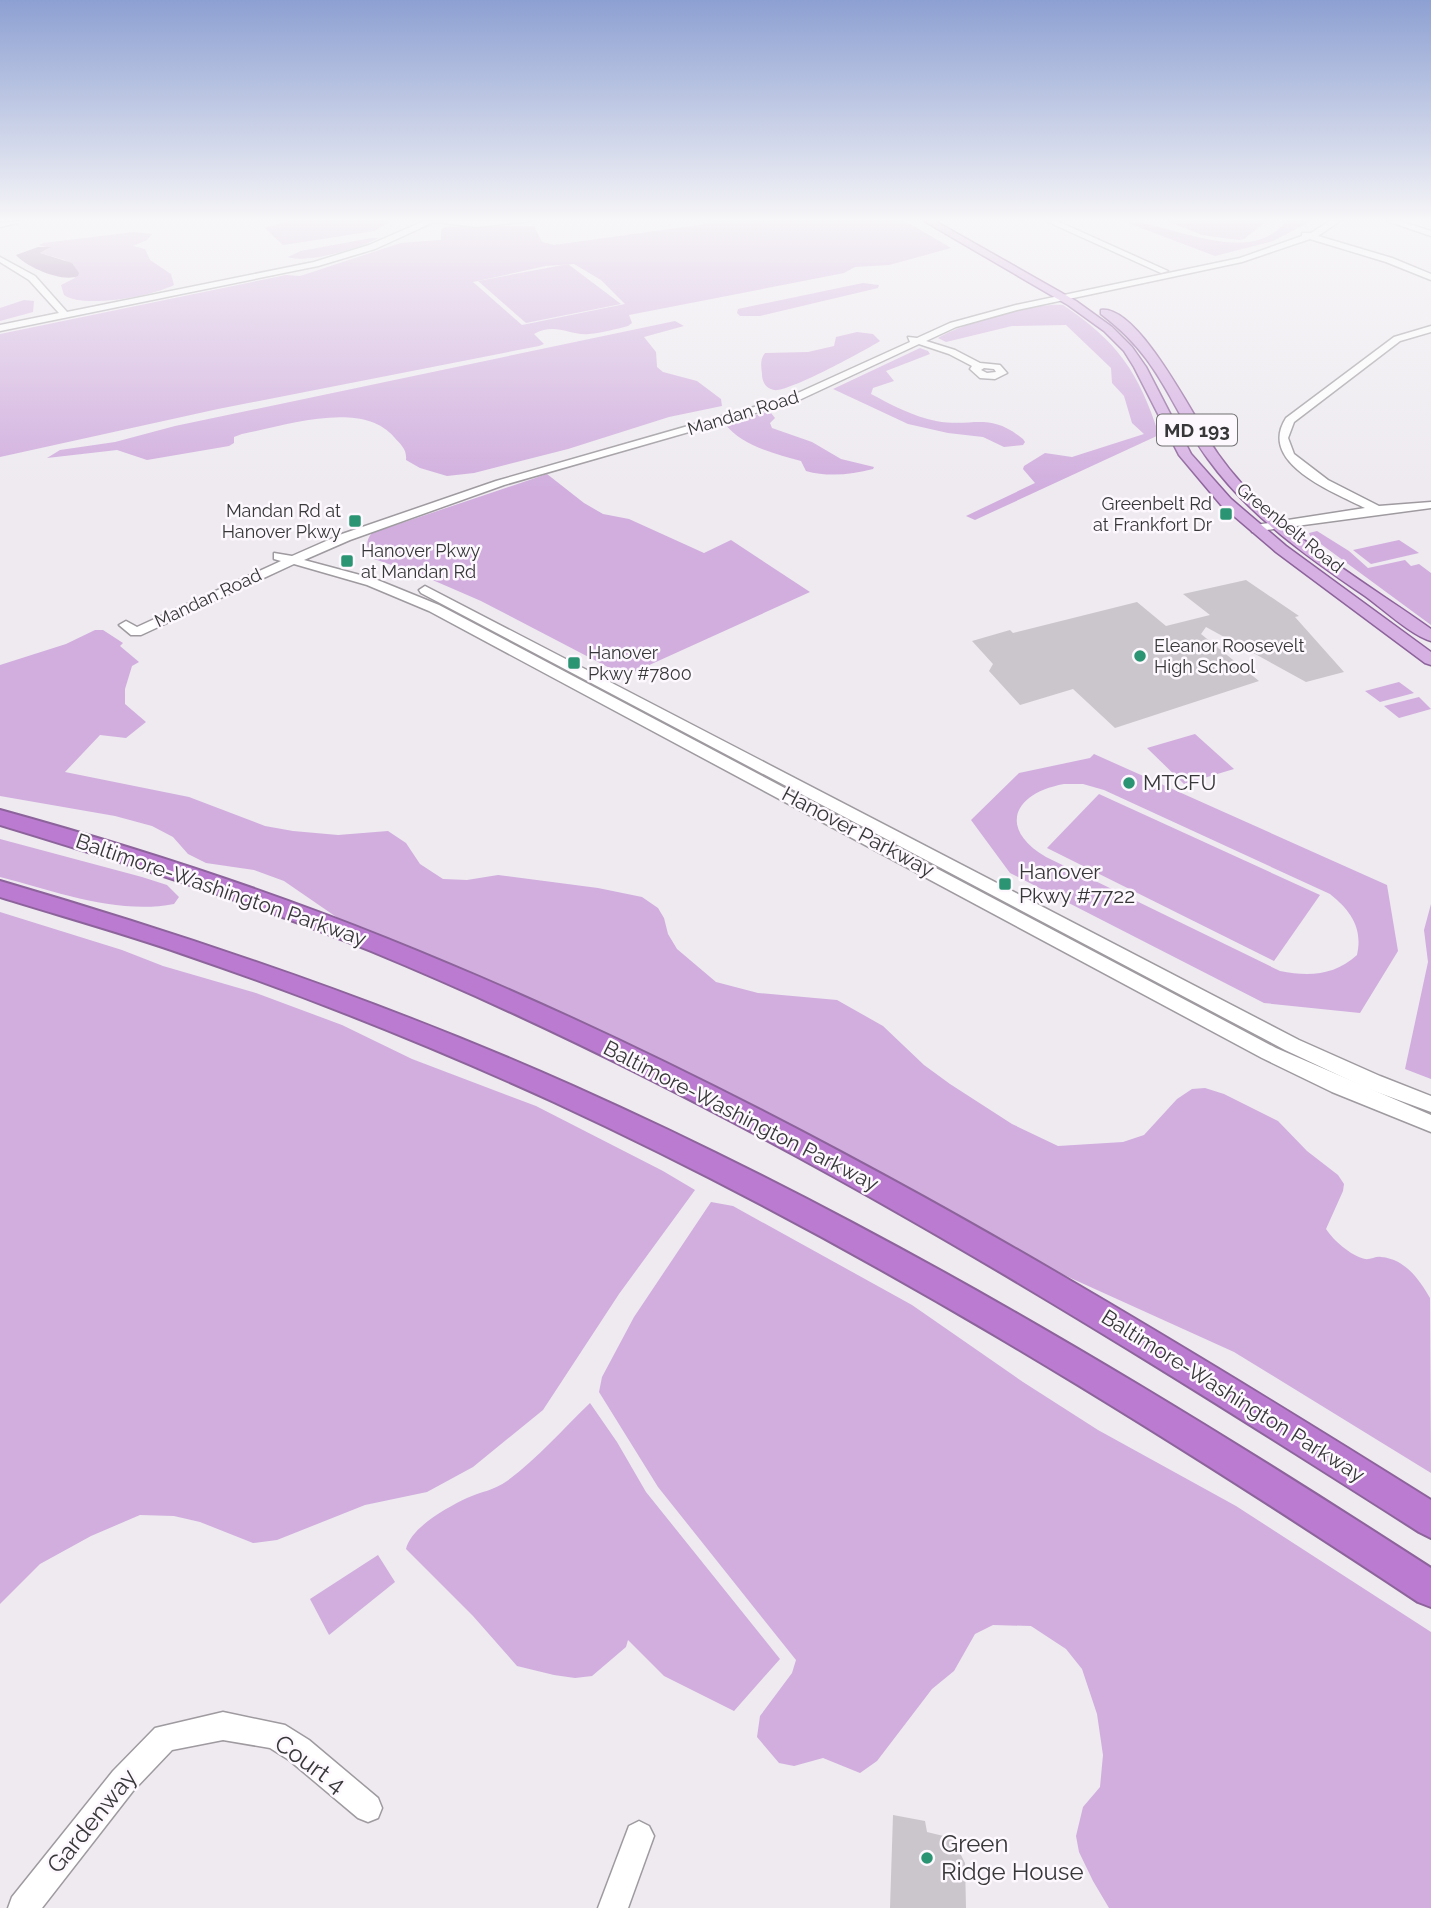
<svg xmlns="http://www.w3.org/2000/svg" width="1431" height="1908" viewBox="0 0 1431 1908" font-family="Raleway,sans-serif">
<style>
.green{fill:#d1aede;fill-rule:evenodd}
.water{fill:#a481b0}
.building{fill:#cac6cc}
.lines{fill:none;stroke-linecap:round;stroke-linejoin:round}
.minor-casing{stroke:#9e9a9f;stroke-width:3}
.major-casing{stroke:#8d639b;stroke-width:3}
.highway-casing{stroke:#8d639b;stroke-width:4}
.minor{fill:#fff;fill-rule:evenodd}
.major{fill:#d6b0e3;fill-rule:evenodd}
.highway{fill:#bb7bd1;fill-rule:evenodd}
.poi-dot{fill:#2b9472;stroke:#fcf8fd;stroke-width:2.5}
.labels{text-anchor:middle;stroke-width:5;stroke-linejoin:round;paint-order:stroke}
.far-street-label{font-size:18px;fill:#373638;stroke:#fcf8fd}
.far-poi-label{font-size:18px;fill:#373638;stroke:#fcf8fd;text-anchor:start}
.shield{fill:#fcf8fd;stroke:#727073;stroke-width:2}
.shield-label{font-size:19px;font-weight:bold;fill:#373638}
.poi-label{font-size:21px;fill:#373638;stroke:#fcf8fd;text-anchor:start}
.street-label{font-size:21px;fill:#373638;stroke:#fcf8fd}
.near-street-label{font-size:24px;fill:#373638;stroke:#fcf8fd}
.near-poi-label{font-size:24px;fill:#373638;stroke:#fcf8fd;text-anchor:start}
</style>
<rect width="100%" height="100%" fill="#eeeaf0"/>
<g class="green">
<polygon points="288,221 392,221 374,231 283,245 265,228"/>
<path d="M 709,221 L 905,221 L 951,248 L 889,265 L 855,267 L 844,273 L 629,315 L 632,323 L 628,326 C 616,329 602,333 589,334 C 569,336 556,322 534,334 L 544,344 L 539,346 L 218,409 L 0,457 L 0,334 L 286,275 L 300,276 L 401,243 L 441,240 L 441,230 L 445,227 L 534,226 L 542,242 L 554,245 L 699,225 ZM 574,264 L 601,280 L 625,304 L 522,325 L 473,282 L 546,266 Z"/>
<path d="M 1123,221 C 1169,221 1249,270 1286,221 L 1311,221 L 1273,241 L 1215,256 Z"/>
<polygon points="1167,221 1267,221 1244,239 1239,240 1202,235"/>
<path d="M 134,232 L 152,234 L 147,240 L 133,246 L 145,249 L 150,260 L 171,274 L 174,285 C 153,296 83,309 64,295 L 61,285 L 75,278 L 65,260 L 40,253 L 50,248 L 39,245 L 44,243 Z"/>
<path d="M 372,238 L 378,238 C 362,248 305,264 288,257 L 301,251 Z"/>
<polygon points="568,264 621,304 526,323 478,281"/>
<polygon points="863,283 879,285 878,288 760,316 740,316 737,313 738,309 752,306"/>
<polygon points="24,300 34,301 33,312 0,321 0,308"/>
<path d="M 1063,305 C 1117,341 1139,372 1159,435 L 975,520 L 966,516 L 1035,483 L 1023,469 L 1024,466 L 1045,453 L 1072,457 L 1144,434 L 1132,423 L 1124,396 L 1112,383 L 1111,368 L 1066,325 L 1012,326 L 946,342 L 938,338 C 962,323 1036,302 1063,305 Z"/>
<path d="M 675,321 L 684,326 L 644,337 L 656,352 L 657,367 L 663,372 L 697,381 L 721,399 L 722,406 L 669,417 L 568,449 L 474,473 L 447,476 L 420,468 L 406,460 C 407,449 401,445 394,437 C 362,399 284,426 242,434 L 234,437 L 234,443 L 229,446 L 147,460 L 117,450 L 47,458 L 60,450 L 115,442 L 175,426 Z"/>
<path d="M 857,332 L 873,334 L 880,341 C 866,350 787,393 774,390 C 765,388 762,381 762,374 C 761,366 760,359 765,353 L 808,352 L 834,346 L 836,337 Z"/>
<path d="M 920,348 L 928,351 L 930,354 L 886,371 L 894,381 L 873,388 L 871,394 C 890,404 914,417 936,421 C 974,428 988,411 1023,439 L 1025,442 L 1023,445 L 1004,447 L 983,437 L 948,433 L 908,424 L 833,389 Z"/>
<path d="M 766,412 L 771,413 L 775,418 L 770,423 L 772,428 L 812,442 L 841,459 L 874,467 L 873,469 C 851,475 827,477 806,471 L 801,461 C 776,454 742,446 725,424 Z"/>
<path d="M 547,474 L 584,503 L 603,514 L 629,519 L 704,553 L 731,540 L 810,592 L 625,676 L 481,601 L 421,575 L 374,559 C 367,551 364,542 372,533 Z"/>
<polygon points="1317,531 1349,551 1368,568 1405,560 1411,566 1419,564 1431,573 1431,625 1310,536 1309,533"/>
<polygon points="1399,540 1419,553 1371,564 1353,550"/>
<path d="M 95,630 L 103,630 L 123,643 L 120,646 L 139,662 L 132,666 L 125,689 L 125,704 L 146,722 L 126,738 L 100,735 L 65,772 L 189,797 L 265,826 L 293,831 L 338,835 L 388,831 L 406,843 L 420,864 L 443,879 L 467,880 L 498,875 L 598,888 L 642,897 L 658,908 L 664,918 L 668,934 L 677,949 L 716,982 L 758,993 L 837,1000 L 883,1026 L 924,1065 L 950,1084 L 1012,1124 L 1058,1146 L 1123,1142 L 1144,1135 L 1177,1099 L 1192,1089 L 1205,1088 L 1224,1094 L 1278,1121 L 1307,1151 L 1338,1175 L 1344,1184 L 1343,1191 L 1326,1229 C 1333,1240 1351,1256 1365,1259 C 1370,1260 1376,1256 1381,1257 C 1405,1259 1419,1279 1430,1298 L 1431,1473 L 1234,1352 L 927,1213 L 377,945 L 284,881 L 254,870 L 206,863 L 188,854 L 173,837 L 152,826 L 115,816 L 0,796 L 0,665 L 66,644 Z"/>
<polygon points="1399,682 1414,693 1380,702 1365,691"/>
<polygon points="1419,697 1431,709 1399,718 1384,706"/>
<polygon points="1195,734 1234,769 1184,784 1147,748"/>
<path d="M 1094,754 L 1387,885 L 1398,951 L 1360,1013 L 1264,1003 L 1010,873 L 971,820 L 1019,773 L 1090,758 ZM 1064,784 L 1083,784 L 1104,790 L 1330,894 C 1351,911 1363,928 1357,955 C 1335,975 1310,977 1280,971 L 1046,857 C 997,828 1014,793 1064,784 Z"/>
<polygon points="1099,794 1320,895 1274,961 1047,848"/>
<path d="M 0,839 L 142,877 L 167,885 L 179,897 L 174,904 C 117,915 55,891 0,877 Z"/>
<polygon points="1431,904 1431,1079 1405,1069 1428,962 1424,930"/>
<polygon points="0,912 122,950 163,966 256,993 342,1025 412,1059 536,1106 663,1171 695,1190 619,1294 543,1410 473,1467 427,1492 365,1505 277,1540 253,1543 200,1522 174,1516 140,1515 91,1536 40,1564 0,1604"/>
<polygon points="711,1202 733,1206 912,1305 1023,1382 1098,1430 1236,1506 1431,1632 1431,1908 1109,1908 1093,1881 1079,1852 1076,1836 1083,1807 1100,1787 1103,1755 1097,1714 1082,1669 1066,1649 1031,1626 993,1625 975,1634 954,1671 932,1689 877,1761 860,1773 823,1758 794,1766 779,1763 757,1737 760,1716 792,1673 796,1660 658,1487 599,1392 602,1377 634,1317"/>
<path d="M 590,1403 L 617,1442 L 646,1492 L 780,1659 L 734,1711 L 664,1676 L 628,1640 L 626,1647 L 592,1676 L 575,1678 L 554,1675 L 517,1666 L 473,1616 L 406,1549 C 411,1527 448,1507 467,1498 C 480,1492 495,1490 507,1481 C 537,1459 563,1429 590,1403 Z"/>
<polygon points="378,1555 395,1582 329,1635 310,1599"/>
</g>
<path class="water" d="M 38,247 L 51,247 L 40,253 L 72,263 L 79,273 L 78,276 C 63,283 26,267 16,255 Z"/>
<g class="building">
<polygon points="1246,580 1299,616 1295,617 1344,672 1306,682 1206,627 1201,634 1259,681 1115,728 1073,689 1020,705 989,671 993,664 972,641 1010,630 1013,633 1137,602 1166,626 1210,615 1183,594"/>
<polygon points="893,1815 925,1821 927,1832 960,1840 960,1853 965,1863 966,1908 890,1908"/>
</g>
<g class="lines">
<g class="minor-casing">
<g id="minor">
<polygon points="18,221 17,223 0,227 0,223"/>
<polygon points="424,221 531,221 477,227 434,222 375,249 318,266 0,331 0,325 59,313 29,280 0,262 0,257 35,276 67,312 314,262 369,245"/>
<polygon points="1046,221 1057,221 1168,271 1161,273"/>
<path d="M 1330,221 L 1340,221 L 1318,236 L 1392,258 L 1431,274 L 1431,280 L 1386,262 L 1310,239 L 1242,262 L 1017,310 L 956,327 L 926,341 L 955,350 L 980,363 L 1000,365 L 1007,373 L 995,379 L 980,378 L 970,369 L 972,366 L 949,354 L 919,344 L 797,401 L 504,485 L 350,540 L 304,560 L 375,579 L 439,605 L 1276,1048 L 1431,1115 L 1431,1132 L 1332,1092 L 1262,1058 L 429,611 L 367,585 L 294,564 L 141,635 L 131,635 L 119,625 L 126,621 L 137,627 L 281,561 L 274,559 L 274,553 L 292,556 L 342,534 L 496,481 L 789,397 L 910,342 L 908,337 L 917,338 L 950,323 L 1016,305 L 1240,258 L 1302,236 L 1302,233 L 1311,233 ZM 984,368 L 994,369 L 996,372 L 987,373 L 981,370 Z"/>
<polygon points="1387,221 1400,221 1431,231 1431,236"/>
<path d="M 1431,326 L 1431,332 L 1400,341 L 1294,422 L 1288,438 L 1294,454 L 1328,480 L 1379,506 L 1431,502 L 1431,508 L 1252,532 L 1252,526 L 1256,525 L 1365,508 C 1333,492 1257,463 1286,418 L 1394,337 Z"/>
<polygon points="425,586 1299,1040 1380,1076 1431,1096 1431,1112 1366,1088 1285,1050 421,593 419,590"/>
<polygon points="223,1712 285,1725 309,1740 378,1798 382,1808 378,1818 368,1822 358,1818 289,1760 270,1748 223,1740 172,1750 133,1791 42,1908 8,1908 12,1897 113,1771 155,1728"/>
<polygon points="639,1821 649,1826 654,1836 628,1908 598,1908 629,1826"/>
</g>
</g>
<g class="major-casing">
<g id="major">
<polygon points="924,221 935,221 1076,301 1112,327 1132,347 1146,367 1191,454 1231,499 1286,546 1431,652 1431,665 1425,663 1276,552 1221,505 1179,455 1134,367 1124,351 1104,331 1068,305"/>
<path d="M 1101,310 C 1140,305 1198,426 1218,454 C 1271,529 1358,577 1431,629 L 1431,641 C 1412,636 1382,608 1365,596 C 1308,557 1249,516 1208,459 C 1168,403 1161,359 1101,314 Z"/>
</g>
</g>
<g class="highway-casing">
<g id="highway">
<path d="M 0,810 C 131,846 261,888 388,939 C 755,1086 1096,1290 1431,1500 L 1431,1538 L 1419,1532 C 1082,1317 742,1104 371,951 C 250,902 125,863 0,825 Z"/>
<path d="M 0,881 C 195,938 387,1003 573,1086 C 873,1220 1155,1389 1431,1568 L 1431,1607 L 1418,1602 C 1140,1418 857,1242 554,1102 C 434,1047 309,997 183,954 C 123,933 61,916 0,897 Z"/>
</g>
</g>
<use href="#minor" class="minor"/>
<use href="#major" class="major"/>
<use href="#highway" class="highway"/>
</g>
<linearGradient id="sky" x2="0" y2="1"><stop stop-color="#8da0d2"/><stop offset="0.45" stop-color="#f7f6f8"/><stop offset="1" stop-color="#f7f6f8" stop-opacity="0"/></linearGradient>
<rect width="1431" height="488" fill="url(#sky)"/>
<g class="poi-dot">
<rect x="1219" y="507" width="14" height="14" rx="3.5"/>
<rect x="348" y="514" width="14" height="14" rx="3.5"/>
<rect x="340" y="554" width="14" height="14" rx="3.5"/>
<circle cx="1140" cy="656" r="7"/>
<rect x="567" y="656" width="14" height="14" rx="3.5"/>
<circle cx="1129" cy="783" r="7"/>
<rect x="998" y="877" width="14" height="14" rx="3.5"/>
<circle cx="927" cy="1858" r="7"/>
</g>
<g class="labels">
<g class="far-street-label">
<text transform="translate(743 413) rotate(-17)" y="6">Mandan Road</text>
<text transform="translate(1290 528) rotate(39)" y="6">Greenbelt Road</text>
<text transform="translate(208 598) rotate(-25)" y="6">Mandan Road</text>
</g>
<g class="far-poi-label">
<text x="1212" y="510" text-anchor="end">Greenbelt Rd<tspan x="1212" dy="21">at Frankfort Dr</tspan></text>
<text x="341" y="517" text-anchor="end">Mandan Rd at<tspan x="341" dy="21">Hanover Pkwy</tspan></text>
<text x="361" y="557">Hanover Pkwy<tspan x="361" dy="21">at Mandan Rd</tspan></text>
<text x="1154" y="652">Eleanor Roosevelt<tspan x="1154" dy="21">High School</tspan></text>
<text x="588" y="659">Hanover<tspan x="588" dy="21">Pkwy #7800</tspan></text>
</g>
<rect class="shield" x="1157" y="414.5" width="80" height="31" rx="5"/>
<g class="shield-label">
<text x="1197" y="437">MD 193</text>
</g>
<g class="poi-label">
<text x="1143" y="790">MTCFU</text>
<text x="1019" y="879">Hanover<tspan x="1019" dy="24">Pkwy #7722</tspan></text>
</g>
<g class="street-label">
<text transform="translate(858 832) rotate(28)" y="7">Hanover Parkway</text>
<text transform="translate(221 890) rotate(19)" y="7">Baltimore-Washington Parkway</text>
<text transform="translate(741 1116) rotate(27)" y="7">Baltimore-Washington Parkway</text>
<text transform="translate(1233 1396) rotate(32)" y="7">Baltimore-Washington Parkway</text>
</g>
<g class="near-street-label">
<text transform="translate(310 1764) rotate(36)" y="8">Court 4</text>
<text transform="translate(92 1821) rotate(-51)" y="8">Gardenway</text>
</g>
<g class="near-poi-label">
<text x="941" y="1852">Green<tspan x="941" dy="28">Ridge House</tspan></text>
</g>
</g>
</svg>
